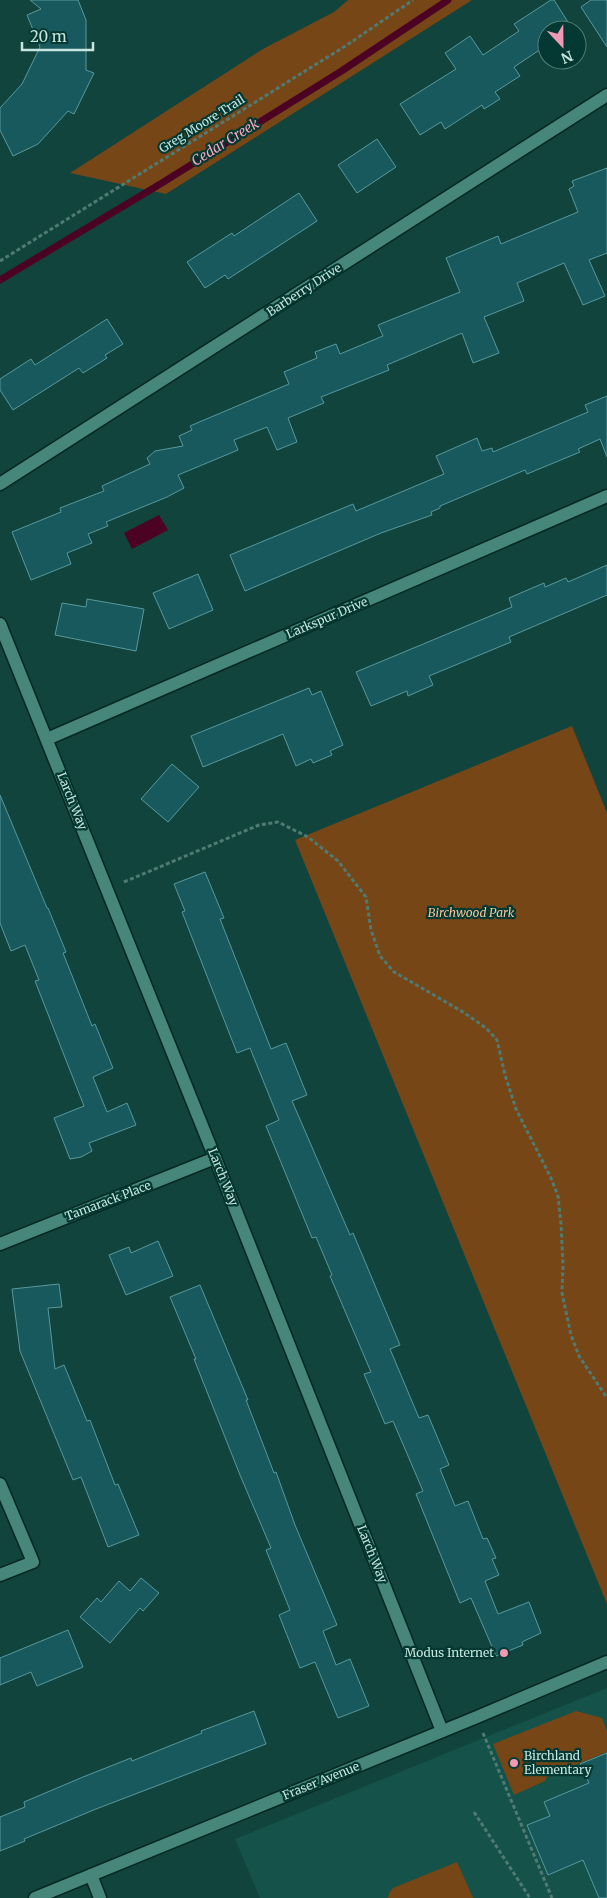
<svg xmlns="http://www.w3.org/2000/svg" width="607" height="1898" viewBox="0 0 607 1898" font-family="Merriweather,serif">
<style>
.built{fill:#14524a}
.green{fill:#764617}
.water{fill:#4c0323}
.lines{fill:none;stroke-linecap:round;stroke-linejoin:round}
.stream{stroke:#4c0323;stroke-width:7}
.building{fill:#18595d;stroke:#57999e}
.minor-casing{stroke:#052823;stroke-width:15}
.path{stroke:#4f7b73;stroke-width:3;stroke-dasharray:4 2.5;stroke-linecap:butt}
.minor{stroke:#47867b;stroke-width:12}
.poi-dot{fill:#f19ab3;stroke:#033932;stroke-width:2}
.labels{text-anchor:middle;stroke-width:4.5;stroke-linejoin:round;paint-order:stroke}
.street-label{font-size:12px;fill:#c6e5de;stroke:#033932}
.park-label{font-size:12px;font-style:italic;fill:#f8c49a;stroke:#033932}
.poi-label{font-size:12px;fill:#c6e5de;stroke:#033932;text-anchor:end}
.water-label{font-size:14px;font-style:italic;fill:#fba3bc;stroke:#033932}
</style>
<rect width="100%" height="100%" fill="#11443c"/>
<polygon class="built" points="607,1688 607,1898 260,1898 235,1839"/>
<g class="green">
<polygon points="348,0 472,0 166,194 70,173 263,49 334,12"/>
<polygon points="572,726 607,813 607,1604 295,840"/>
<polygon points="576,1711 602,1718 607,1731 607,1752 547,1777 545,1781 514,1795 493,1744"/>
<polygon points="457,1862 473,1898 388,1898 389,1893 393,1888"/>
</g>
<polygon class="water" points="159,515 168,530 132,549 124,533"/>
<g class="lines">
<polyline class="stream" points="0,280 157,186 340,72 448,0"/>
</g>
<g class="building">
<polygon points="30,0 78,0 86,20 86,70 94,73 74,114 68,111 38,144 13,156 0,130 0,108 22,84 40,47 27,15 41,9"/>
<polygon points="551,0 554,0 573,30 547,30 547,45 514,67 520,76 495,92 500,99 484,109 482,105 445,129 441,122 420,135 400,104 456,69 445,53 470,36 483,55 519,31 514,24"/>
<polygon points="591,0 607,0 607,47 581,7"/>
<polygon points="377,139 396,167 357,193 338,165"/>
<polygon points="607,168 607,253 589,260 605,296 583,305 564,263 517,283 524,301 484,317 499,353 473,363 462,333 387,365 389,370 321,397 324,403 288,418 297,442 277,450 267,427 234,440 238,450 178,475 184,488 167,497 106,522 108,526 88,534 92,543 67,553 71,564 31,580 12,532 61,512 60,508 104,491 102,486 150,464 147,458 155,451 183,446 179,436 192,430 190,426 289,384 284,372 317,358 315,352 336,344 340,354 383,336 378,325 460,292 446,258 498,236 501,244 578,212 569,189 574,186 572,181"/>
<polygon points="299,193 317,221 228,279 225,275 205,288 187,262 232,233 234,236"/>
<polygon points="107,319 123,344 105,355 107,358 83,373 79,368 13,410 0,390 0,379 31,359 35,365"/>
<polygon points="607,396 607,457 600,439 578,449 580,452 527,474 525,470 440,506 440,508 431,512 432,515 381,533 245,591 230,555 353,504 356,511 444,474 436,456 477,438 482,451 492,448 493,452 588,412 585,405"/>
<polygon points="607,565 607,595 509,637 511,642 429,676 433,685 408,696 407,691 371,706 356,672 512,607 509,598 544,583 545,587 566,578 568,582"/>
<polygon points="198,574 213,610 169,629 153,593"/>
<polygon points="87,599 144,609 136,651 55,635 62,603 86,607"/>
<polygon points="309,688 312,695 321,691 343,745 330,751 332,755 313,763 311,759 296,766 283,734 203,767 191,736"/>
<polygon points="172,764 199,787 168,822 141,799"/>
<polygon points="0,795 47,908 48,908 66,952 63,953 92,1026 95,1024 113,1068 93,1077 107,1112 127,1103 136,1125 89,1143 92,1151 81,1157 70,1159 54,1118 84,1106 35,981 39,980 25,945 11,951 0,923"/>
<polygon points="205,872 224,918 220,919 271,1049 286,1043 307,1095 292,1101 350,1235 353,1233 400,1345 390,1349 419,1418 428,1415 449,1465 440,1469 455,1506 468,1501 483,1539 487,1538 496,1558 492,1559 499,1575 485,1581 498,1614 529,1602 541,1633 522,1642 523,1645 496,1656 471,1598 460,1603 416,1494 423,1491 393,1421 385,1424 364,1374 371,1372 330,1276 332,1275 316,1237 312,1238 266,1126 279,1120 250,1048 237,1053 182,912 185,911 174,884"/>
<polygon points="158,1241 173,1276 126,1295 109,1255 129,1247 131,1253"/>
<polygon points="59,1284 62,1307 48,1308 55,1369 64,1365 87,1421 90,1420 115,1485 118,1484 139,1535 108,1547 81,1477 73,1480 20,1351 12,1289"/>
<polygon points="200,1285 248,1400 246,1400 274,1473 276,1472 295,1525 337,1625 323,1631 336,1665 350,1659 369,1706 338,1718 315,1662 300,1668 279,1615 290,1610 266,1550 271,1548 240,1475 194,1359 196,1359 170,1297"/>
<polygon points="141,1578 159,1593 143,1611 140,1608 110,1643 80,1617 97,1598 101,1602 119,1581 130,1591"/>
<polygon points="68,1630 83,1667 37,1686 31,1672 0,1685 0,1658"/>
<polygon points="254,1711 266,1744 96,1809 24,1839 25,1841 0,1851 0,1817 25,1807 24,1802 83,1777 131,1758 132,1761 202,1733 201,1731"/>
<polygon points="607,1753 607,1898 599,1898 583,1860 548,1875 527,1825 550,1816 544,1802 589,1783 580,1764"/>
</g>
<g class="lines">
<g class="minor-casing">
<g id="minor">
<polyline points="0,484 607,95"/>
<polyline points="0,624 215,1158 442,1731"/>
<polyline points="47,739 607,496"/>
<polyline points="0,1244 215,1158"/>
<polyline points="0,1484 33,1562 0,1575"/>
<polyline points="91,1875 100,1898"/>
<polyline points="35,1898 477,1717 607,1662"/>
</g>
</g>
<g class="path">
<polyline points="0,261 347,45 413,0"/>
<polyline points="124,882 259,825 278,822 308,837 338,861 366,897 371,930 380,956 394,972 463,1012 486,1028 497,1040 505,1075 516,1109 551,1178 558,1196 561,1224 563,1265 562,1293 571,1335 579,1356 607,1398"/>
<polyline points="483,1733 552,1898"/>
<polyline points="474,1812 530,1898"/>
</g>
<use href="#minor" class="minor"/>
</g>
<g class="poi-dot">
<circle cx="504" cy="1653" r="5"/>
<circle cx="514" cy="1763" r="5"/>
</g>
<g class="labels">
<g class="street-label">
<text transform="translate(202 124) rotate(-32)" y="4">Greg Moore Trail</text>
<text transform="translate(304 290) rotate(-33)" y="4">Barberry Drive</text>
<text transform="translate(327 618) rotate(-23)" y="4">Larkspur Drive</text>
<text transform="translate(72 801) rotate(68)" y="4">Larch Way</text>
<text transform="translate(223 1177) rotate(68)" y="4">Larch Way</text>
<text transform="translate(108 1201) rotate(-21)" y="4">Tamarack Place</text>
<text transform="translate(372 1554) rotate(68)" y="4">Larch Way</text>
<text transform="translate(321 1781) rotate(-22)" y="4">Fraser Avenue</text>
</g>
<g class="park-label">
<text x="471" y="917">Birchwood Park</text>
</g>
<g class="poi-label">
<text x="494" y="1657">Modus Internet</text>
<text x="524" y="1760" text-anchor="start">Birchland<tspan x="524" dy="14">Elementary</tspan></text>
</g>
<g class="water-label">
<text transform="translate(225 142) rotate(-32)" y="5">Cedar Creek</text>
</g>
</g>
<g transform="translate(562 45) rotate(158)"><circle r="24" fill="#033932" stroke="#517e77"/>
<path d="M0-4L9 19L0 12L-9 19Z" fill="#f19ab3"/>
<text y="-8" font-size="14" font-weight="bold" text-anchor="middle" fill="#c6e5de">N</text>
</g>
<path d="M22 42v8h71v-8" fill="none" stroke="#c6e5de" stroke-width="2.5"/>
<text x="30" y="42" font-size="15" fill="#c6e5de" stroke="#033932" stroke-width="4" paint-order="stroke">20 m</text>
</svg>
